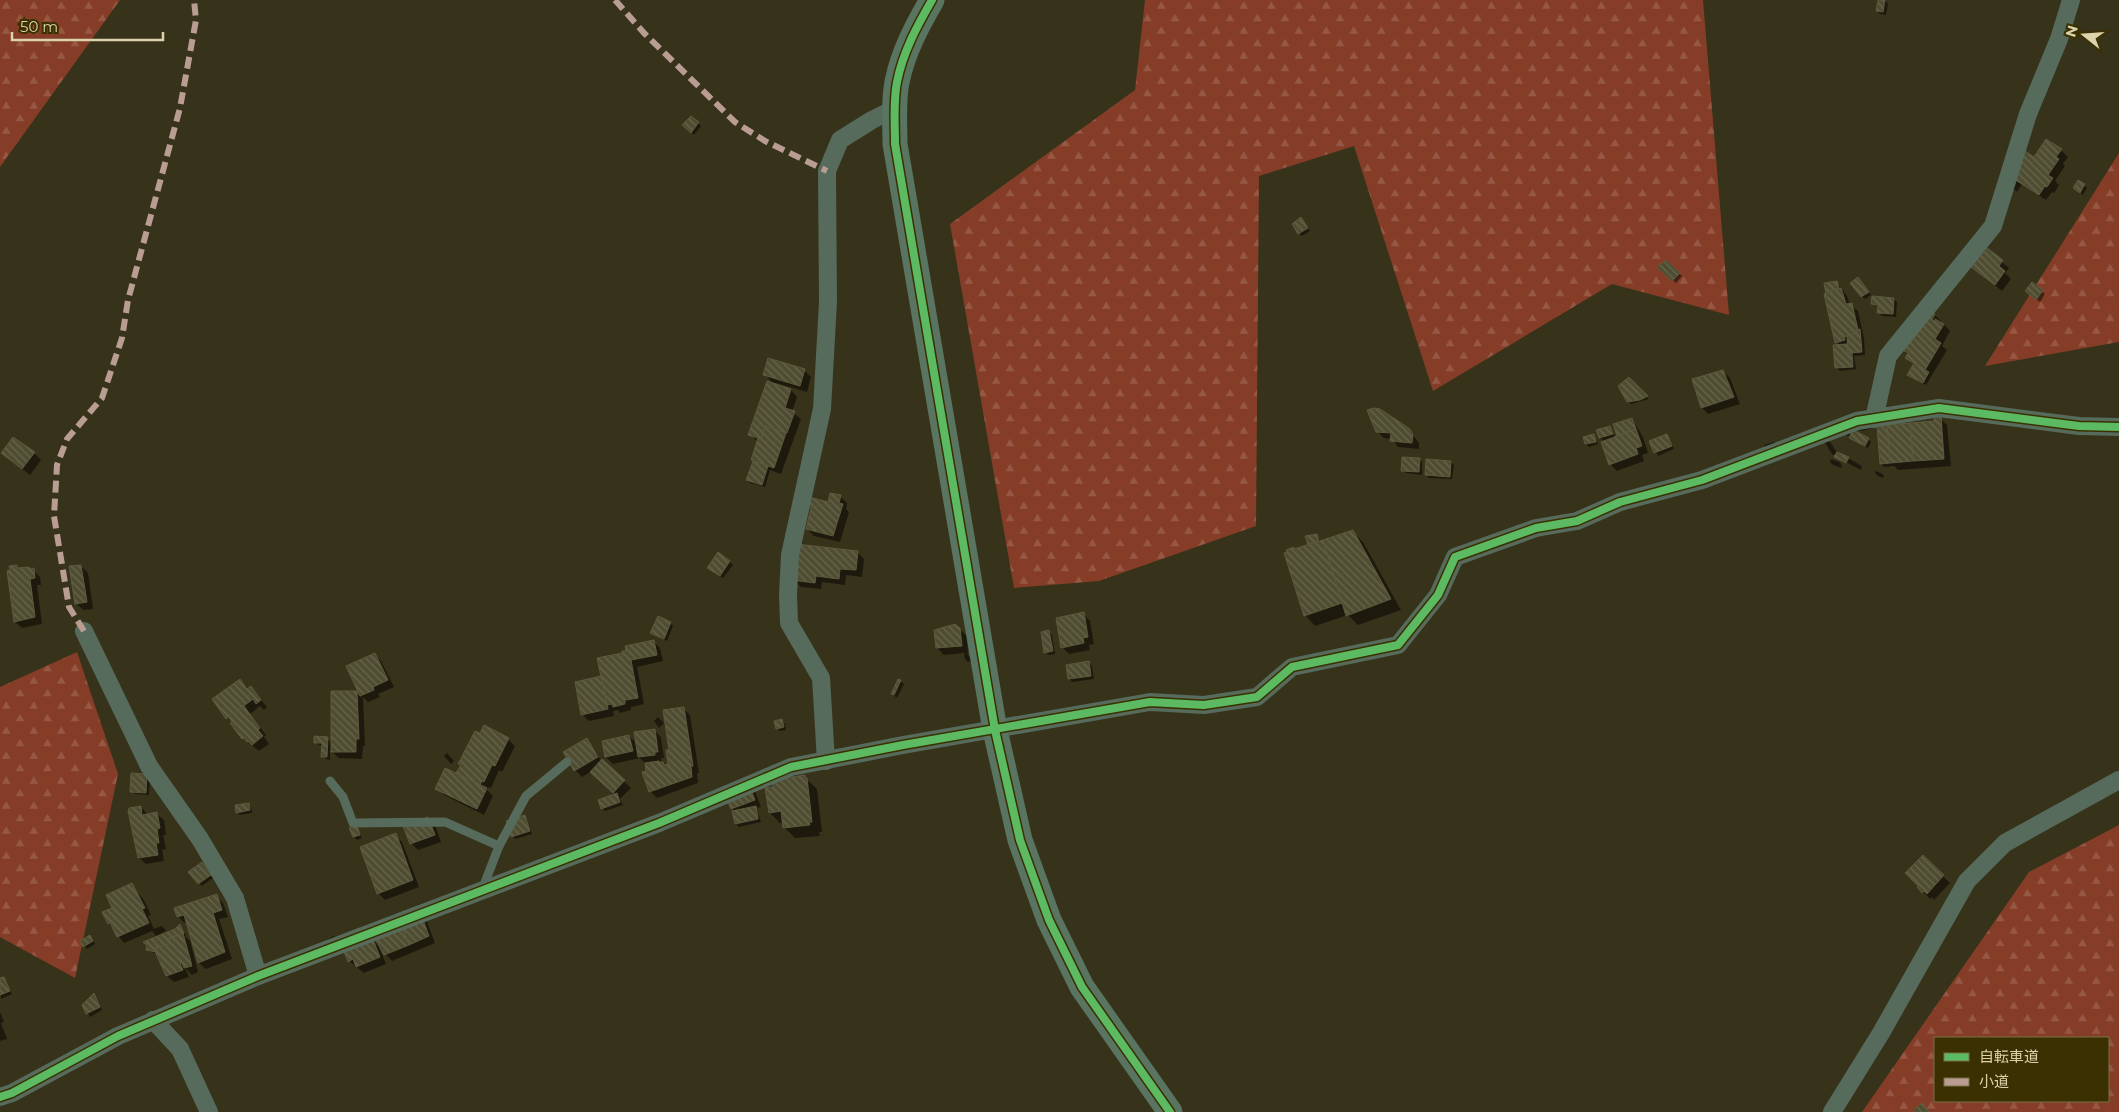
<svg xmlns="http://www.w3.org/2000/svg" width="2119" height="1112" viewBox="0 0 2119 1112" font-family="Montserrat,'Noto Sans JP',sans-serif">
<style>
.forest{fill:url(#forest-firs);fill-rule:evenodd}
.shadow{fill:#0007}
.building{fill:url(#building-back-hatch);stroke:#5c5a3e}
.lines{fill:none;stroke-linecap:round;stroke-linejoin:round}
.lane{stroke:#566b5b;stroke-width:9}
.street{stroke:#566b5b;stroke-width:18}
.secondary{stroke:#597461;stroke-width:25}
.quiet{stroke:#b99d93;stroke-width:6;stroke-dasharray:12 6;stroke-linecap:butt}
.cycleway-casing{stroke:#3a3001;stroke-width:11}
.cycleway{stroke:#5cba63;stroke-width:8}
</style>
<defs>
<pattern id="forest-firs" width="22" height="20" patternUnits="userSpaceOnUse" patternTransform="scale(1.25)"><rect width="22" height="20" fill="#853d27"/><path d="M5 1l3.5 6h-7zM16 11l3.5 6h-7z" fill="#965844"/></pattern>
<pattern id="building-back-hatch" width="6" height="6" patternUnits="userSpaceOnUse" patternTransform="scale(1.25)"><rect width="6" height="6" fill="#4e4c31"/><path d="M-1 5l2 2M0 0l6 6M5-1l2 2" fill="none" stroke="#67654c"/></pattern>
</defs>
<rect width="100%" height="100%" fill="#37321a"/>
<g class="forest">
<polygon points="0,0 120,0 0,167"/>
<polygon points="1145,0 1703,0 1729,315 1612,284 1433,391 1354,146 1259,176 1256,526 1099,581 1014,588 950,224 1135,90"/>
<polygon points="2119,153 2119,342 1985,366"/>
<polygon points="77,652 118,774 75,978 0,937 0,687"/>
<path d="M 2119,825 L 2119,1112 L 1862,1112 L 2029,872 ZM 1935,1038 L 2108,1038 L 2108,1101 L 1935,1101 Z"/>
</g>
<g class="shadow">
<polygon points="1879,0 1885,0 1888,4 1886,15 1880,14 1877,11"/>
<polygon points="698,123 701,126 694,135 686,128"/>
<polygon points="2061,150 2068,157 2063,164 2065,166 2055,181 2059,185 2054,193 2052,192 2046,200 2022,184 2017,192 2007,183 2035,159"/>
<polygon points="2084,185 2087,188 2083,195 2078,191"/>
<polygon points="1304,222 1310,231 1302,236 1299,233"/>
<polygon points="1981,241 1986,249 2009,268 2005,273 2011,279 2002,291 1980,273 1985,250 1966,265"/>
<polygon points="1666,261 1682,276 1676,283 1659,267"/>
<polygon points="1861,282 1871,295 1865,299 1862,296"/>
<polygon points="1837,283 1847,296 1850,305 1858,311 1864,338 1865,355 1854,356 1856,369 1840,371 1837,368 1834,346 1840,346 1837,342 1825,284"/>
<polygon points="2032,284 2045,294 2040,302 2029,294"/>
<polygon points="1894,299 1897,302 1896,317 1882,316 1879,313 1879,307 1873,304"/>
<polygon points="1924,309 1935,315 1950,331 1942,346 1947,350 1926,385 1912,377 1914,365 1906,358 1908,355 1901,349"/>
<polygon points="804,370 811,377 807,392 776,383 776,385 791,390 797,397 792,412 801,419 781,474 770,470 765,487 750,483 747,480 758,442 750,434 775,385 765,375"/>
<polygon points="1723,371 1730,378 1740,404 1708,414 1702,408"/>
<polygon points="1629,379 1649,399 1631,404 1628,401"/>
<polygon points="1940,418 1947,425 1951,466 1898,470 1894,466 1884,467 1881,464 1878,427 1861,431 1858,428 1849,429 1850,435 1848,436 1845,433 1843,423 1888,426 1936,422"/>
<polygon points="1632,419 1643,437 1648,453 1642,455 1644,461 1617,471 1610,464 1604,442 1600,438 1610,427 1615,438 1619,436 1615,425"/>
<polygon points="1409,430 1419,443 1419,449 1398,447 1392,439 1384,438 1377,431"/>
<polygon points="1593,435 1598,444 1589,447 1586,444"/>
<polygon points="1667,435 1674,449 1658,456 1651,441"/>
<polygon points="1851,438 1868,439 1871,442 1868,448"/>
<polygon points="1823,439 1829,440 1837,453 1833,455 1830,451"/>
<polygon points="1774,442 1777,445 1765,449 1764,445"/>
<polygon points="2,453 34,453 41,460 30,475"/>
<polygon points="1836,457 1848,458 1862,466 1861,470"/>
<polygon points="1419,459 1422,462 1422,475 1406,473 1402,470"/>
<polygon points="1831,459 1839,462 1842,465 1841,468 1833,465 1830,462"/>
<polygon points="1451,462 1454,465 1452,479 1429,478 1426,475"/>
<polygon points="1876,471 1881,473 1884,476 1883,478 1878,476 1875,473"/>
<polygon points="840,496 847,503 846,509 849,512 840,542 814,536 807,529 811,510 808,507 829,503"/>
<polygon points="1353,532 1363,542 1401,610 1358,625 1348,615 1315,626 1305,615 1293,548 1296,550 1309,544 1317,535 1321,542"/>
<polygon points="857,552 864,559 862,577 846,575 845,585 822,582 821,589 801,587 794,580"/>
<polygon points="730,562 733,565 723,578 712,571"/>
<polygon points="16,566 19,569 33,570 40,577 41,585 37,585 42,624 22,628 15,622 9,571"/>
<polygon points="81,566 88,573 93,609 83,610 76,603"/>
<polygon points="1083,614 1090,621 1094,644 1089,645 1090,650 1069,654 1062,647"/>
<polygon points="670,623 673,626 667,641 652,633"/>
<polygon points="959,629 967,636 968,653 967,653 972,661 968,662 965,659 964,653 944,655 937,648 936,631"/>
<polygon points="1049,632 1052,635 1055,654 1048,655 1045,652"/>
<polygon points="653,641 660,648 663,661 637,667 644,704 631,707 631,710 620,713 618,710 613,711 614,716 589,721 582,714 603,677 624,654"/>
<polygon points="375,654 381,661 394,687 378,694 380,697 368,702 363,697 365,746 363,746 362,759 339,758 330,750 330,760 326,759 323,756 323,746 319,745 315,742 327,738 332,743 356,692 362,698 348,666"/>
<polygon points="1089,663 1092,666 1094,679 1072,682 1069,678"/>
<polygon points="240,680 249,690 251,688 267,707 264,710 260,706 250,714 266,735 264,737 269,744 259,751 243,738 214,700"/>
<polygon points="899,680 904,684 897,698 892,694"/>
<polygon points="683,708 690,715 699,773 697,773 698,783 657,798 650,791 646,764 640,758 613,764 606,757 629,736 637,744 654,730 661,737 664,758 661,758 662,763 669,765 670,751"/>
<polygon points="658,717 664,723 659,728 654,721"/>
<polygon points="782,721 785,724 786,730 780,731 777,728"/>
<polygon points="508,739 515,746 502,772 499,770 491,788 489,787 487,790 493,796 484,815 444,795 437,788 457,775 462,765"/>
<polygon points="586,740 593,747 601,761 631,788 620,799 623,805 605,811 602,808 616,795 592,771 582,777 575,770"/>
<polygon points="447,753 454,761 451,764 444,756"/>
<polygon points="133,774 150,778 149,795 135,794 132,791"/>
<polygon points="804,777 817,789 822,832 819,832 820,836 795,838 785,828 784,823 780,823 770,813"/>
<polygon points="754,789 761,807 756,808 761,822 739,827 736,824 735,812 732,808"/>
<polygon points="248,804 251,808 252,813 240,815 237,812"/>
<polygon points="141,807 148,815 157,814 164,820 166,835 163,835 166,849 162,850 164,861 146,864 139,858"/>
<polygon points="524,816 527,819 532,834 515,839 512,836"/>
<polygon points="435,825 441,842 418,850 411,843 405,827"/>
<polygon points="356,827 362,838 357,840 354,837"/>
<polygon points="395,835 402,842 419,887 385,900 378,893"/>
<polygon points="1923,857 1950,883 1934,900 1932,897 1930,899 1919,887"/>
<polygon points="205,867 213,878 202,886 199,883"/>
<polygon points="131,885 144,900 151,915 148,916 154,929 162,926 166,931 156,936 152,931 124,943 109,924 104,913 114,909"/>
<polygon points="216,896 223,903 228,917 219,919 232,959 206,969 199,963 187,923 185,923 178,917"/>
<polygon points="424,914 435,943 392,961 379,947 386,964 364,973 349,961 343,948 322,943 334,936 337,939 372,939 380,947"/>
<polygon points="180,925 186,936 185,936 190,941 198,972 192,975 185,968 189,977 174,982 167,976 158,954 151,952 147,949"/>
<polygon points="90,936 95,944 87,949 84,946"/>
<polygon points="3,978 12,994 1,999 0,980"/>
<polygon points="94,995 102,1010 90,1017 84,1006"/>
<polygon points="0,1012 4,1022 1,1023 7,1039 0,1041"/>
</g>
<g class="building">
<polygon points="1878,0 1885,0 1883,12 1876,11"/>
<polygon points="691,116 699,122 691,133 682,125"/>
<polygon points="2046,139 2062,149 2056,157 2059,159 2048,175 2053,178 2047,187 2045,186 2039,195 2014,179 2025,151 2034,157"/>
<polygon points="2078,180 2085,184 2080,193 2073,188"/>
<polygon points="1301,217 1308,228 1298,234 1292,224"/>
<polygon points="1987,248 2003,260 1999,266 2005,271 1995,285 1971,267"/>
<polygon points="1666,260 1680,273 1672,281 1657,267"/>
<polygon points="1858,277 1869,292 1861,297 1850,283"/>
<polygon points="1837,281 1839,288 1829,291 1829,293 1826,294 1824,283"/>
<polygon points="2032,282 2043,290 2036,300 2025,291"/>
<polygon points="1841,288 1846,304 1852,303 1858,330 1857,333 1844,337 1845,340 1835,343 1824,294"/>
<polygon points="1872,296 1894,298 1893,314 1877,313 1878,305 1871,304"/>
<polygon points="1923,307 1935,314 1932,320 1934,321 1935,319 1944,324 1935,339 1941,343 1925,370 1905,358 1908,353 1900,349"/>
<polygon points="1860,329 1862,352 1848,353 1847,336 1857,333 1856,330"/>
<polygon points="1847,344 1848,353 1852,353 1853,367 1835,368 1833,345"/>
<polygon points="768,358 805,369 800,386 763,375"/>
<polygon points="1914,363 1929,372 1923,383 1907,375"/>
<polygon points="1723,370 1734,397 1701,408 1692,379"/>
<polygon points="1629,377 1648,396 1640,400 1627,402 1618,386"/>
<polygon points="767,381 791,389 785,408 795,411 787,433 765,426 761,439 748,435"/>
<polygon points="1374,408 1380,409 1410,429 1413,435 1412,443 1390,441 1391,433 1376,432 1367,410"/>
<polygon points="1941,416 1944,459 1913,461 1910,423 1934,421 1934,417"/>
<polygon points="1632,418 1636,429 1617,436 1613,424"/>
<polygon points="1910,423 1913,461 1890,463 1887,425"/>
<polygon points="1887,425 1890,463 1880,464 1877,426"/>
<polygon points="765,426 786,433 774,468 751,460 758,438 761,439"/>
<polygon points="1610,426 1613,434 1599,438 1596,430"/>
<polygon points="1636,429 1642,446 1636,448 1638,454 1609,465 1601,442"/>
<polygon points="1853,430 1869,438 1865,446 1849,438"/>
<polygon points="1594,434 1596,442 1585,444 1583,437"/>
<polygon points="1667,434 1672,446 1654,453 1649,441"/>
<polygon points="13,437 35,452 22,469 1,453"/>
<polygon points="1837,452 1849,457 1846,463 1834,457"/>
<polygon points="1402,457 1420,458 1419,472 1401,471"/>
<polygon points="1426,459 1451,461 1450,477 1425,475"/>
<polygon points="753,461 768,466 762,485 746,480"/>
<polygon points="830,493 841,495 839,503 843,504 833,536 806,529 811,508 806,507 809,497 828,502"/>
<polygon points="1353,530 1391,599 1346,616 1323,540"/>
<polygon points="1317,534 1319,541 1308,545 1305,536"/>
<polygon points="1323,540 1342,603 1304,616 1284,553 1287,552 1286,550 1294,547 1294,549"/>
<polygon points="796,544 858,551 856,570 840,569 839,579 816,576 815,583 792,580"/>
<polygon points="718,552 730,561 720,576 707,568"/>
<polygon points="17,565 17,568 29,567 30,569 34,568 35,578 30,579 35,617 14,622 7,571 10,570 9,566"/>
<polygon points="81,565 87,602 75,604 69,566"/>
<polygon points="1084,612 1088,637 1083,638 1084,643 1061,648 1056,618"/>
<polygon points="658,616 671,622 664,639 650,633"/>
<polygon points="955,624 960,628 962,646 936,648 934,630"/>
<polygon points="1049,630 1053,651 1044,653 1041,632"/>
<polygon points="654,640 657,655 631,660 638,698 625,700 625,704 613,707 612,704 607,705 597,658 622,653 622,651 626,651 625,646"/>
<polygon points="375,653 388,680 373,687 374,690 360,696 346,666"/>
<polygon points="1089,661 1091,676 1068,679 1066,665"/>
<polygon points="601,676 608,709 581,715 575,682"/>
<polygon points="240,679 247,689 251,686 261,700 256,704 253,699 226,719 212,699"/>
<polygon points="898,679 901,680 894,695 891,694"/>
<polygon points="331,691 357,691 359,739 356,739 356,752 331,752"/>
<polygon points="244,706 260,728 258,730 263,736 252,745 248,741 247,742 244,738 242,739 230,723 232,722 229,718"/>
<polygon points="684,707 693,766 691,766 692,777 649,792 642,772 646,771 645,763 659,761 659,762 663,762 664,765 668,764 666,750 669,750 663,710"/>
<polygon points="782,719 784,727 776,729 774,721"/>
<polygon points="484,725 509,738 495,766 492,765 484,782 482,781 480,785 456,773 461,765 458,764 475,731 480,733"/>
<polygon points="655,729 658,752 655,752 655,755 638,757 634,732"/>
<polygon points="629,735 633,751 605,757 602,741"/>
<polygon points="314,736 328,737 327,757 321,757 322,743 314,743"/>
<polygon points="587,738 598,757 574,771 563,752"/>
<polygon points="602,759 625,780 613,793 590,772"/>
<polygon points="445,768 487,788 477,809 435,789"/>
<polygon points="131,773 147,774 146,793 130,792"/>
<polygon points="805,775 805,778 807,778 812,822 809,822 810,825 783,828 781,811 769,813 765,788 773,787 772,780"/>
<polygon points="747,781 755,800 731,809 726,798"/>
<polygon points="617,793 620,802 601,809 598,800"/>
<polygon points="249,803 250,810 236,813 235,805"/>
<polygon points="141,806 142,815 157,812 160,828 157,829 159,843 156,843 158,855 138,858 128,811 129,808"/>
<polygon points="756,806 758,819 735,824 732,811"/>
<polygon points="525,815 530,831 511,837 506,821"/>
<polygon points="428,817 435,835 410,844 403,826"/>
<polygon points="357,825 360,835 353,837 349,828"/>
<polygon points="396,833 413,880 377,894 360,847"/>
<polygon points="1923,855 1944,875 1927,894 1924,891 1922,893 1917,887 1918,886 1905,873"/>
<polygon points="202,862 211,875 198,884 188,872"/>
<polygon points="132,883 145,908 142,909 149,923 117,937 110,923 108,924 102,912 112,908 106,895"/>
<polygon points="217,894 222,910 213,913 225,952 198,963 184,915 177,917 174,908"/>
<polygon points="418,906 429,936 409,945 397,914"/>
<polygon points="180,924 184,933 169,938 171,943 157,948 153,938 175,929"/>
<polygon points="359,928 362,936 372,937 380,957 356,967 353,959 348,962 338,937"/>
<polygon points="402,928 409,945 384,955 375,939"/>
<polygon points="183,933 192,966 184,968 182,963 180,964 183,970 166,976 154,949 171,943 169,938"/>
<polygon points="90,935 93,941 83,947 80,941"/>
<polygon points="153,938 157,948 154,949 156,952 146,950 147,946 143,942"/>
<polygon points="4,977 10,991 0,995 0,978"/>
<polygon points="94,993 100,1007 86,1014 82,1005"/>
<polygon points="1922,1103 1929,1112 1916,1112 1914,1110"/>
</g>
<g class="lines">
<g class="lane">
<polyline points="330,781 343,797 353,823 445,822 499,846"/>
<polyline points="482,890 499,846 526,796 567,762"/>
</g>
<g class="street">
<polyline points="1874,419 1888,356 1993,226 2028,114 2059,39 2071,0"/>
<polyline points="84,631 149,766 200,839 235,898 258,976"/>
<polyline points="826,761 821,678 789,623 788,595 790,555 822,409 828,302 827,171 840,140 872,120 894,109"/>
<polyline points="153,1020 180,1049 209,1112"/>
<polyline points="0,1097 12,1093 118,1036 258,976 659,823 791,767 903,745 1150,702 1204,705 1257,697 1292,667 1398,645 1438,595 1455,557 1536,528 1577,521 1620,502 1702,480 1857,421 1939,408 2079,426 2119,427"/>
<polyline points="1832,1112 1881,1033 1967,881 2005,843 2119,780"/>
</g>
<path class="secondary" d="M 932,0 C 917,26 903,52 897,82 C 893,102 895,123 895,144 L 995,730 L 1020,840 L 1049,920 L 1082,987 L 1170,1112"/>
<g class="quiet">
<polyline points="615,0 644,33 735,122 765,141 827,171"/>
<polyline points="84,631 69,607 54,516 57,465 67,439 102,398 122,338 128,300 180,108 196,20 194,0"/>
</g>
<g class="cycleway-casing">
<g id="cycleway">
<path d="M 932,0 C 917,26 903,52 897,82 C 893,102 895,123 895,144 L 995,730 L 1020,840 L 1049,920 L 1082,987 L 1170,1112"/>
<polyline points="0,1097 12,1093 118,1036 258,976 659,823 791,767 903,745 1150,702 1204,705 1257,697 1292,667 1398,645 1438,595 1455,557 1536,528 1577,521 1620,502 1702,480 1857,421 1939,408 2079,426 2119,427"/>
</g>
</g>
<use href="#cycleway" class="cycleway"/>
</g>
<rect x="1934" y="1037" width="175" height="65" fill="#3a3001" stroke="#7b7146"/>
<rect x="1944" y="1053" width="25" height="8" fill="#5cba63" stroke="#7b7146"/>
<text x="1979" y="1062" font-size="15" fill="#dcd3ad">自転車道</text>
<rect x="1944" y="1078" width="25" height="8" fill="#b99d93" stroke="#7b7146"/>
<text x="1979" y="1087" font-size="15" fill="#dcd3ad">小道</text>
<g transform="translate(2084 35) rotate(287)" stroke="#3a3001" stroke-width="4" paint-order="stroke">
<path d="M0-4L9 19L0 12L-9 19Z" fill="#dcd3ad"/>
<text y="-8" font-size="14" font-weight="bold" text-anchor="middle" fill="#dcd3ad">N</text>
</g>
<path d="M12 32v8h151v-8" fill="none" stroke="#dcd3ad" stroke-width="2.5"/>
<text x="20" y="32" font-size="15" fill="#dcd3ad" stroke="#3a3001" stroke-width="4" paint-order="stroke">50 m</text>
</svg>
